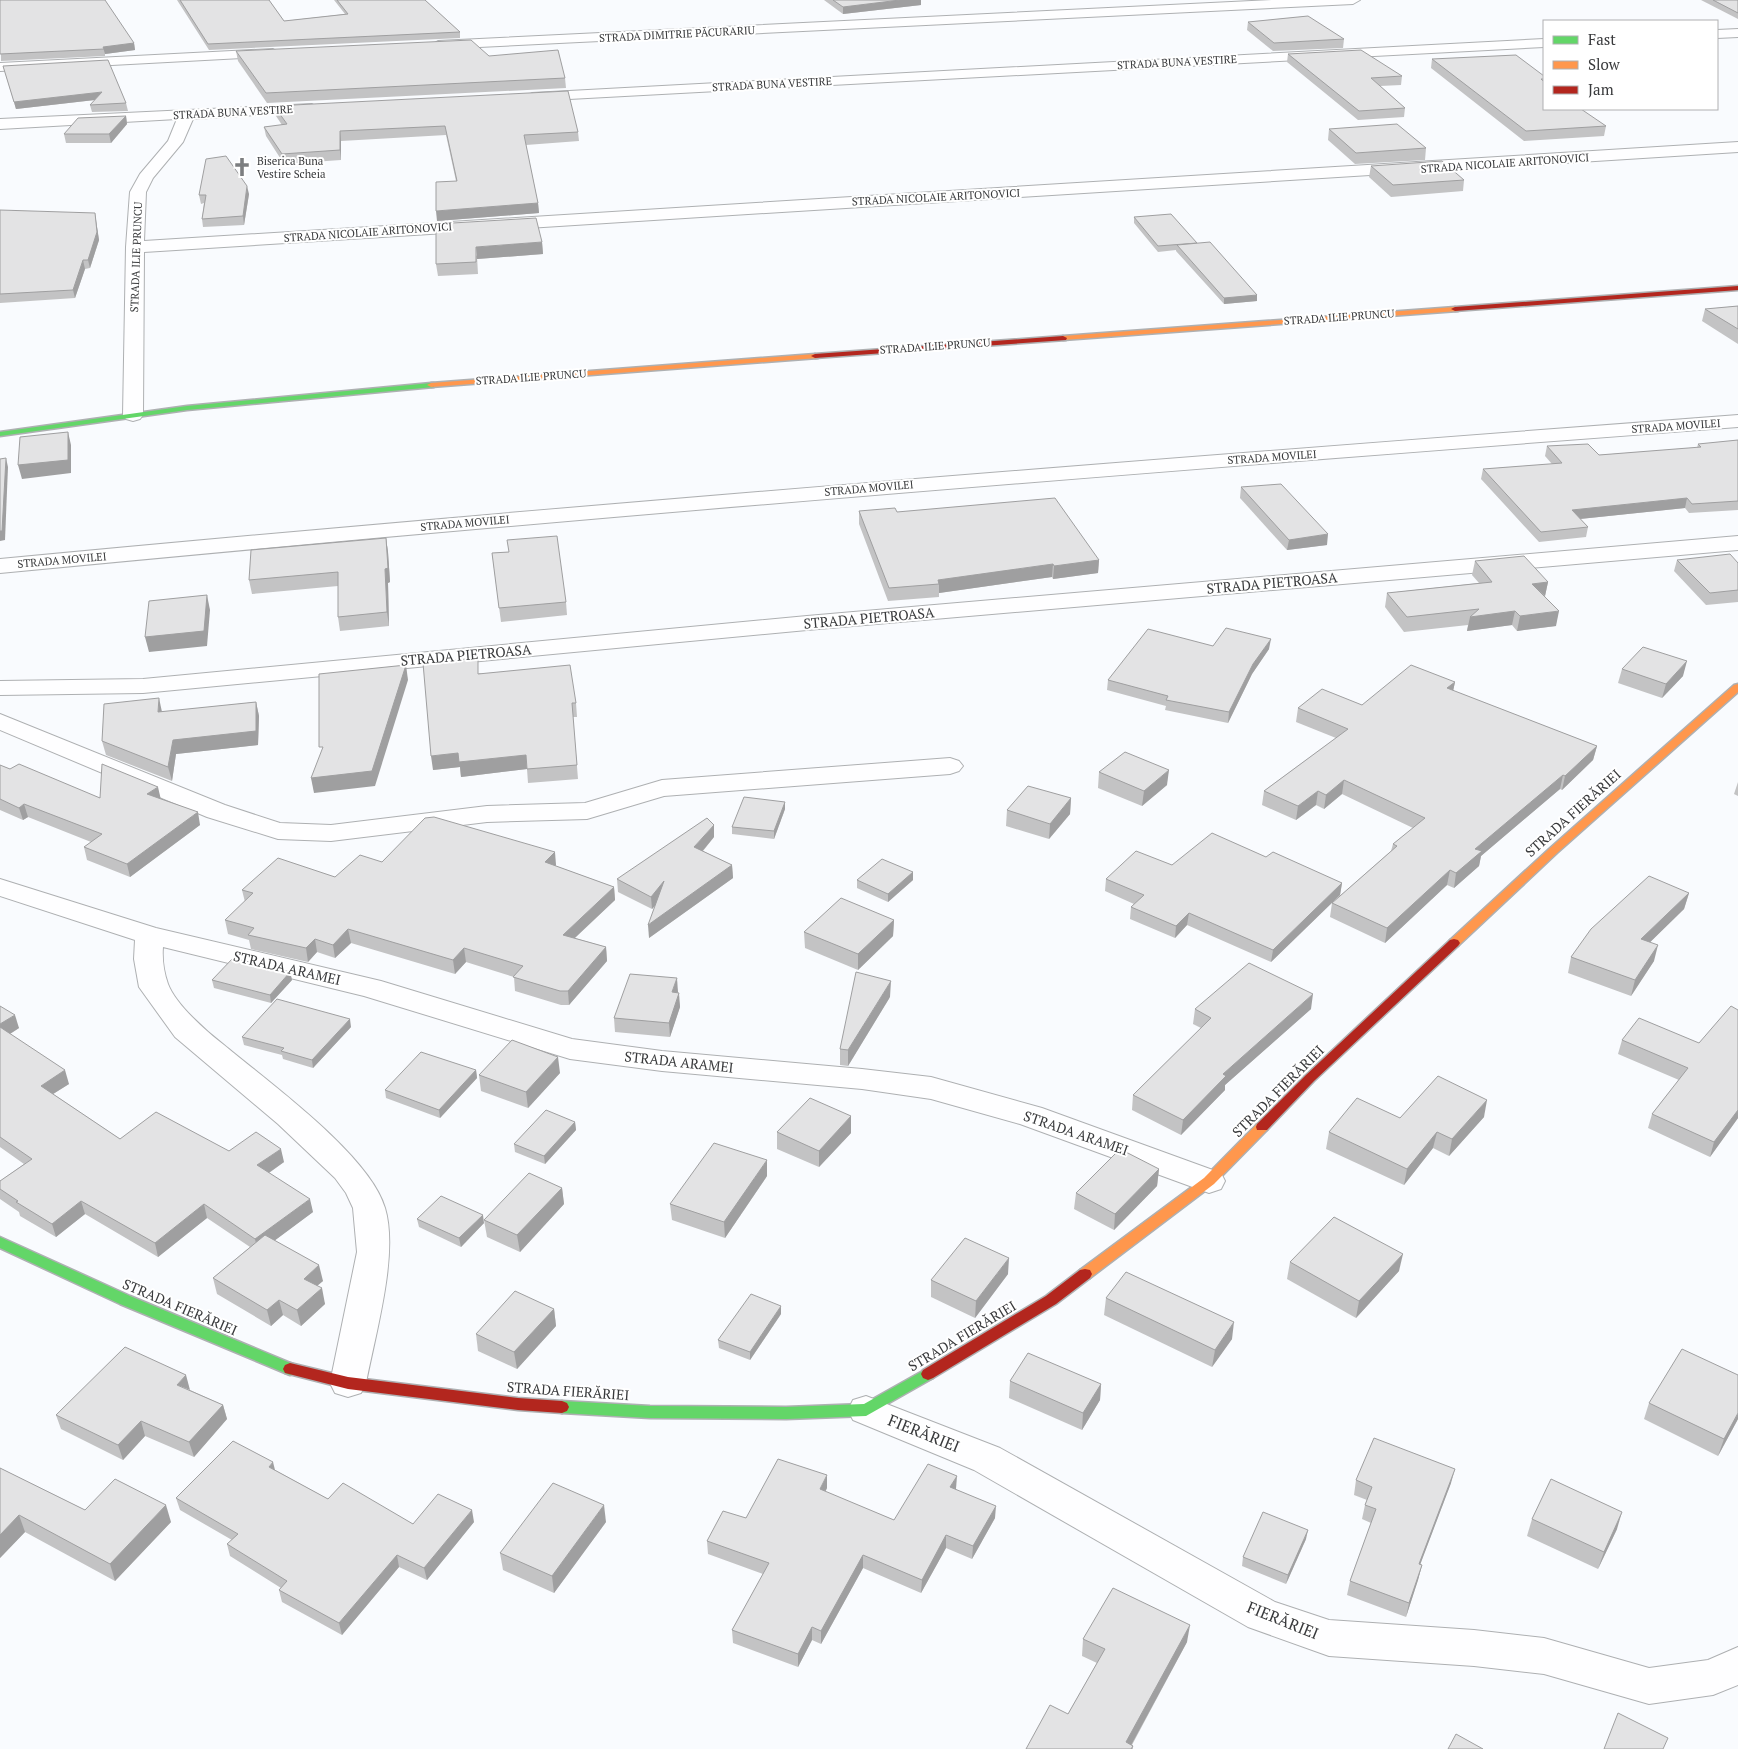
<svg xmlns="http://www.w3.org/2000/svg" width="1738" height="1749" viewBox="0 0 1738 1749" font-family="'PT Serif',serif">
<style>
.lines{fill:none;stroke-linecap:round;stroke-linejoin:round}
.street-casing{stroke:#aeb0b2;stroke-width:2}
.fast-casing{stroke:#aeb0b2;stroke-width:3}
.slow-casing{stroke:#aeb0b2;stroke-width:3}
.jam-casing{stroke:#aeb0b2;stroke-width:3}
.street{fill:#fefeff;fill-rule:evenodd}
.fast{fill:#63d668;fill-rule:evenodd}
.slow{fill:#ff974d;fill-rule:evenodd}
.jam{fill:#b3261e;fill-rule:evenodd}
.wall{fill:#c3c3c4}
.shaded-wall{fill:#9f9fa0}
.building{fill:#e3e3e4;stroke:#9f9fa0}
.labels{text-anchor:middle;stroke-width:4;stroke-linejoin:round;paint-order:stroke}
.far-street-label{font-size:11px;fill:#393a3c;stroke:#fff}
.far-poi-label{font-size:11px;fill:#393a3c;stroke:#fff;text-anchor:start}
.street-label{font-size:14px;fill:#393a3c;stroke:#fff}
.near-street-label{font-size:16px;fill:#393a3c;stroke:#fff}
</style>
<rect width="100%" height="100%" fill="#f9fbfe"/>
<g class="lines">
<g class="street-casing">
<g id="street">
<polygon points="1272,0 1360,0 1353,4 438,49 431,45 438,41"/>
<polygon points="1738,29 1738,37 1717,38 1717,30"/>
<polygon points="1544,39 1544,47 532,101 525,97 532,93"/>
<polygon points="273,49 280,53 278,56 0,71 0,63"/>
<polygon points="312,104 319,108 317,111 193,119 183,142 153,178 146,192 144,241 1738,142 1738,152 144,252 143,415 140,419 133,421 126,419 123,415 126,247 130,192 140,174 168,141 177,119 0,129 0,119"/>
<path d="M 1738,415 L 1738,427 C 1158,471 579,517 0,573 L 0,559 C 579,504 1158,459 1738,415 Z"/>
<polygon points="1738,536 1738,550 807,630 143,693 0,695 0,681 143,679 807,616"/>
<polygon points="0,714 225,805 280,823 331,825 487,806 585,803 662,780 950,758 959,761 963,766 959,771 950,774 664,796 587,819 487,822 331,841 278,839 207,817 0,730"/>
<path d="M 0,879 L 156,928 L 381,981 L 572,1039 L 662,1051 L 862,1069 L 931,1077 L 1042,1108 L 1221,1173 L 1225,1181 L 1221,1189 L 1209,1193 L 1020,1124 L 931,1099 L 862,1089 L 662,1071 L 570,1059 L 364,996 L 163,947 C 162,959 164,973 168,984 C 176,1005 207,1032 224,1045 C 267,1081 370,1155 385,1208 C 399,1254 375,1335 366,1383 L 361,1393 L 348,1397 L 335,1393 L 330,1383 L 357,1252 L 353,1208 L 346,1193 L 335,1178 L 278,1124 L 175,1037 L 139,987 L 134,959 L 135,940 L 0,896 Z"/>
<polygon points="866,1396 1000,1448 1275,1602 1329,1620 1474,1630 1544,1638 1649,1668 1708,1660 1738,1647 1738,1685 1713,1695 1649,1704 1544,1674 1474,1666 1329,1656 1248,1627 974,1470 853,1420 848,1410 853,1400"/>
</g>
</g>
<g class="fast-casing">
<g id="fast">
<polygon points="431,383 434,383 434,387 187,410 0,436 0,432 187,406"/>
<polygon points="0,1237 130,1296 295,1365 297,1369 295,1373 290,1375 285,1373 120,1304 0,1248"/>
<polygon points="928,1368 933,1370 935,1374 933,1378 866,1416 786,1419 650,1418 562,1413 557,1411 555,1407 557,1403 562,1401 650,1406 786,1407 864,1404"/>
</g>
</g>
<g class="slow-casing">
<g id="slow">
<polygon points="1455,307 1459,309 1458,311 1063,340 1059,338 1063,336"/>
<polygon points="815,354 819,356 818,358 431,387 427,385 431,383"/>
<polygon points="1738,684 1738,692 1557,853 1458,946 1450,946 1448,943 1450,940 1549,849 1734,685"/>
<polygon points="1262,1123 1267,1124 1268,1127 1267,1130 1214,1184 1090,1278 1085,1279 1080,1278 1078,1274 1080,1270 1204,1178 1257,1124"/>
</g>
</g>
<g class="jam-casing">
<g id="jam">
<polygon points="1738,286 1738,290 1455,311 1451,309 1455,307"/>
<polygon points="1063,336 1067,338 1066,340 815,358 811,356 815,354"/>
<polygon points="1454,939 1458,940 1460,943 1458,946 1314,1081 1267,1130 1257,1130 1256,1127 1257,1124 1306,1075 1450,940"/>
<polygon points="1085,1269 1090,1270 1092,1274 1090,1278 1056,1304 933,1378 928,1380 923,1378 921,1374 923,1370 1046,1296 1080,1270"/>
<polygon points="290,1363 348,1377 518,1398 562,1401 567,1403 569,1407 567,1411 562,1413 518,1410 348,1389 285,1373 283,1369 285,1365"/>
</g>
</g>
<use href="#street" class="street"/>
<use href="#fast" class="fast"/>
<use href="#slow" class="slow"/>
<use href="#jam" class="jam"/>
</g>
<g class="wall">
<polygon points="0,0 134,43 135,50 105,54 105,56 1,61"/>
<polygon points="177,0 269,0 284,21 345,14 334,0 425,0 460,32 460,38 209,50"/>
<polygon points="824,0 921,0 921,5 843,14"/>
<polygon points="1701,0 1738,0 1738,19"/>
<polygon points="1248,22 1344,39 1343,48 1273,51 1247,30"/>
<polygon points="236,51 489,56 565,78 566,88 267,103 238,61"/>
<polygon points="1288,54 1402,76 1401,85 1380,86 1405,108 1404,117 1358,120 1287,62"/>
<polygon points="1432,59 1544,76 1544,109 1606,126 1604,136 1524,141 1431,68"/>
<polygon points="3,66 126,103 128,111 92,112 90,105 95,100 16,109"/>
<polygon points="274,106 578,132 579,141 526,145 538,203 539,213 437,221 456,181 446,135 341,141 341,160 284,164 266,136 264,127 282,125 276,116"/>
<polygon points="126,116 127,124 111,143 66,143 64,134"/>
<polygon points="1329,129 1426,148 1425,160 1355,164 1328,140"/>
<polygon points="1371,166 1464,180 1463,191 1391,197 1369,177"/>
<polygon points="249,194 244,225 203,227 202,219 204,203 201,204 199,195"/>
<polygon points="0,210 96,222 99,240 90,268 85,269 75,298 0,303"/>
<polygon points="1134,217 1197,243 1197,244 1257,295 1257,301 1224,304 1176,251 1176,250 1158,252 1134,223"/>
<polygon points="542,242 543,254 477,259 478,274 438,276 436,264"/>
<polygon points="1738,306 1738,344 1702,321 1705,309"/>
<polygon points="1738,441 1738,510 1689,513 1685,508 1580,519 1588,527 1586,537 1539,542 1481,479 1483,469 1552,464 1545,456 1547,446 1599,455 1697,448 1698,444"/>
<polygon points="1241,487 1327,545 1287,550 1240,498"/>
<polygon points="859,511 897,512 1099,560 1098,573 1053,579 1052,577 939,593 939,597 888,601 859,524"/>
<polygon points="386,538 388,552 390,582 388,583 389,626 340,631 338,617 338,586 252,594 249,580"/>
<polygon points="509,552 566,602 567,615 501,622 492,553"/>
<polygon points="1677,560 1738,563 1738,602 1706,605 1674,571"/>
<polygon points="1475,561 1548,582 1545,596 1556,626 1517,631 1512,625 1467,631 1468,625 1404,632 1385,607 1387,593 1479,583 1472,575"/>
<polygon points="1213,646 1269,649 1252,674 1228,723 1165,710 1166,706 1107,690 1108,680"/>
<polygon points="1622,669 1683,676 1662,698 1618,683"/>
<polygon points="479,673 576,703 577,717 573,717 578,779 528,783 527,769 461,777 460,767 433,770"/>
<polygon points="1455,682 1453,691 1597,746 1593,760 1562,790 1560,789 1481,856 1479,866 1454,888 1447,885 1385,943 1330,917 1332,903 1391,851 1393,844 1413,828 1342,794 1324,809 1316,805 1296,820 1262,805 1264,791 1336,738 1296,722 1298,708 1362,705"/>
<polygon points="256,702 259,716 258,745 176,754 172,781 106,755 102,741 162,712"/>
<polygon points="0,765 10,769 100,798 161,799 200,825 130,877 87,860 84,847 91,842 28,817 23,820 0,810"/>
<polygon points="1099,772 1167,785 1142,806 1098,788"/>
<polygon points="1738,782 1738,796 1734,794"/>
<polygon points="1071,798 1070,814 1049,839 1006,826 1007,810"/>
<polygon points="785,802 785,809 774,839 732,834 732,827"/>
<polygon points="714,837 703,851 732,865 733,878 649,938 656,905 652,909 618,892 617,879"/>
<polygon points="1266,857 1342,883 1340,895 1271,962 1187,925 1175,938 1130,919 1131,907 1134,904 1105,891 1106,879 1172,865"/>
<polygon points="382,862 556,865 556,866 614,887 615,900 575,938 606,947 607,961 569,1005 561,1005 515,991 514,977 466,962 455,974 351,943 335,958 317,952 308,962 251,949 249,940 228,934 225,920 245,902 242,890 335,877"/>
<polygon points="913,872 913,880 888,902 857,888 857,880"/>
<polygon points="1689,893 1684,909 1650,942 1654,961 1631,996 1568,973 1571,957"/>
<polygon points="894,920 893,936 858,970 805,948 804,932"/>
<polygon points="290,972 292,980 271,1003 214,988 212,980"/>
<polygon points="678,993 680,1007 670,1037 615,1032 614,1018"/>
<polygon points="890,997 848,1066 840,1065 840,1049"/>
<polygon points="0,1006 19,1028 10,1034 69,1084 53,1094 120,1139 229,1151 284,1162 269,1173 313,1212 275,1240 323,1281 317,1286 325,1304 301,1326 283,1315 271,1326 217,1294 213,1278 250,1247 207,1218 158,1257 85,1214 56,1237 20,1216 19,1212 0,1199 0,1181 24,1164 0,1147"/>
<polygon points="1195,1009 1311,1009 1225,1085 1225,1090 1181,1135 1132,1110 1133,1095 1201,1028 1193,1024"/>
<polygon points="1738,1010 1738,1118 1710,1157 1648,1128 1652,1114 1679,1080 1618,1054 1622,1040 1699,1043"/>
<polygon points="351,1027 313,1068 283,1059 282,1055 244,1045 242,1037"/>
<polygon points="476,1070 477,1078 440,1118 386,1098 385,1090"/>
<polygon points="560,1073 528,1108 481,1091 479,1075"/>
<polygon points="1484,1117 1449,1156 1433,1148 1404,1185 1326,1149 1329,1132 1400,1118"/>
<polygon points="575,1122 576,1130 545,1164 515,1152 514,1144"/>
<polygon points="777,1132 851,1133 819,1167 777,1149"/>
<polygon points="1159,1169 1157,1186 1114,1230 1074,1209 1076,1193"/>
<polygon points="767,1176 725,1238 672,1220 670,1204"/>
<polygon points="562,1188 564,1204 520,1252 487,1237 484,1220"/>
<polygon points="417,1219 484,1223 461,1247 419,1227"/>
<polygon points="1290,1262 1399,1271 1356,1318 1287,1279"/>
<polygon points="1008,1274 975,1318 931,1297 931,1280"/>
<polygon points="1106,1298 1232,1339 1212,1367 1104,1315"/>
<polygon points="554,1309 556,1326 517,1369 478,1351 476,1334"/>
<polygon points="781,1314 750,1360 719,1348 718,1340"/>
<polygon points="1010,1381 1101,1384 1100,1400 1082,1430 1009,1398"/>
<polygon points="190,1390 223,1405 227,1419 194,1457 145,1436 123,1460 61,1429 56,1415"/>
<polygon points="1649,1403 1738,1419 1718,1456 1644,1419"/>
<polygon points="0,1468 85,1510 171,1522 115,1581 25,1532 0,1558"/>
<polygon points="275,1470 328,1499 413,1524 474,1522 427,1580 399,1567 342,1635 282,1602 279,1590 281,1588 230,1556 227,1544 232,1540 180,1510 176,1498"/>
<polygon points="1356,1480 1451,1483 1420,1565 1422,1565 1418,1580 1406,1617 1347,1595 1350,1581 1371,1523 1362,1519 1365,1505 1367,1500 1354,1495"/>
<polygon points="827,1488 825,1492 894,1520 956,1489 995,1518 972,1559 946,1548 921,1593 863,1568 821,1644 812,1640 798,1667 733,1643 732,1630 763,1574 708,1554 707,1541 746,1518"/>
<polygon points="1532,1519 1617,1529 1598,1569 1527,1536"/>
<polygon points="606,1522 554,1593 503,1570 500,1553"/>
<polygon points="1306,1539 1286,1584 1242,1566 1243,1557"/>
<polygon points="1083,1639 1187,1642 1132,1745 1133,1746 1133,1749 1026,1749 1068,1714 1097,1663 1082,1656"/>
</g>
<g class="shaded-wall">
<polygon points="900,0 921,0 921,5 843,14 843,7"/>
<polygon points="134,43 135,50 105,54 103,47"/>
<polygon points="102,92 103,99 16,109 14,102"/>
<polygon points="126,116 127,124 111,143 109,134"/>
<polygon points="340,131 341,141 341,160 340,150"/>
<polygon points="247,186 249,194 244,225 243,216"/>
<polygon points="538,203 539,213 437,221 436,211"/>
<polygon points="95,213 99,240 90,268 88,260"/>
<polygon points="542,242 543,254 477,259 478,274 476,247"/>
<polygon points="83,260 85,269 75,298 73,290"/>
<polygon points="1257,295 1257,301 1224,304 1224,298"/>
<polygon points="68,432 71,445 71,473 22,479 18,465"/>
<polygon points="6,458 8,467 5,540 0,541 0,531"/>
<polygon points="1687,498 1685,508 1570,520 1572,510"/>
<polygon points="1328,534 1327,545 1287,550 1289,540"/>
<polygon points="386,538 388,552 390,582 388,583 389,626 387,612 385,569"/>
<polygon points="1099,560 1098,573 1053,579 1054,566"/>
<polygon points="1053,564 1052,577 939,593 939,584 938,580"/>
<polygon points="1548,582 1545,596 1532,584"/>
<polygon points="207,595 210,610 207,646 149,652 145,637"/>
<polygon points="1515,611 1512,625 1467,631 1470,617"/>
<polygon points="1559,611 1556,626 1517,631 1520,616"/>
<polygon points="1271,639 1269,649 1252,674 1228,723 1229,712 1253,664"/>
<polygon points="1687,661 1683,676 1662,698 1666,684"/>
<polygon points="406,665 408,680 375,786 314,793 311,778"/>
<polygon points="1455,682 1452,696 1447,688"/>
<polygon points="159,698 162,712 162,726 158,712"/>
<polygon points="256,702 259,716 258,745 176,754 172,781 168,767 173,740"/>
<polygon points="1597,746 1593,760 1562,790 1565,776"/>
<polygon points="458,753 526,755 527,769 461,777 460,767 433,770 431,756"/>
<polygon points="1169,770 1167,785 1142,806 1144,791"/>
<polygon points="1563,775 1560,789 1481,856 1479,866 1454,888 1456,873 1475,849"/>
<polygon points="1344,780 1342,794 1324,809 1326,795"/>
<polygon points="158,787 161,800 147,794"/>
<polygon points="1318,791 1316,805 1296,820 1298,806"/>
<polygon points="1071,798 1070,814 1049,839 1050,824"/>
<polygon points="785,802 785,809 774,839 774,831"/>
<polygon points="24,804 28,817 23,820 19,808"/>
<polygon points="198,812 200,825 130,877 127,864"/>
<polygon points="714,825 714,837 695,860 694,847"/>
<polygon points="555,852 556,865 547,876 545,862"/>
<polygon points="732,865 733,878 649,938 648,925"/>
<polygon points="1450,870 1447,885 1385,943 1387,928"/>
<polygon points="913,872 913,880 888,902 888,894"/>
<polygon points="664,881 665,894 652,909 651,897"/>
<polygon points="1342,883 1340,895 1271,962 1273,950"/>
<polygon points="614,887 615,900 564,948 563,935"/>
<polygon points="1689,893 1684,909 1637,955 1641,939"/>
<polygon points="1189,913 1187,925 1175,938 1176,926"/>
<polygon points="894,920 893,936 858,970 858,954"/>
<polygon points="348,929 351,943 335,958 333,945"/>
<polygon points="315,939 317,952 308,962 306,948"/>
<polygon points="1658,945 1654,961 1631,996 1635,980"/>
<polygon points="606,947 607,961 569,1005 568,991"/>
<polygon points="464,948 466,962 455,974 453,960"/>
<polygon points="290,972 292,980 271,1003 270,995"/>
<polygon points="677,978 678,992 673,1006 672,992"/>
<polygon points="891,981 890,997 848,1066 848,1050"/>
<polygon points="679,993 680,1007 670,1037 669,1023"/>
<polygon points="1313,994 1311,1009 1225,1085 1225,1090 1181,1135 1183,1120 1223,1074"/>
<polygon points="15,1015 19,1028 2,1039 0,1031 0,1024"/>
<polygon points="350,1019 351,1027 313,1068 312,1060"/>
<polygon points="558,1057 560,1073 528,1108 526,1092"/>
<polygon points="65,1070 69,1084 45,1099 41,1086"/>
<polygon points="476,1070 477,1078 440,1118 439,1110"/>
<polygon points="1487,1100 1484,1117 1449,1156 1452,1139"/>
<polygon points="1738,1110 1738,1118 1710,1157 1714,1142"/>
<polygon points="851,1116 851,1133 819,1167 819,1151"/>
<polygon points="575,1122 576,1130 545,1164 544,1156"/>
<polygon points="1437,1132 1433,1148 1404,1185 1407,1169"/>
<polygon points="281,1149 284,1162 260,1179 257,1165"/>
<polygon points="767,1160 767,1176 725,1238 724,1222"/>
<polygon points="1159,1169 1157,1186 1114,1230 1115,1214"/>
<polygon points="562,1188 564,1204 520,1252 517,1235"/>
<polygon points="310,1199 313,1212 258,1253 255,1239"/>
<polygon points="81,1201 85,1214 56,1237 52,1224"/>
<polygon points="204,1204 207,1218 158,1257 155,1243"/>
<polygon points="483,1215 484,1223 461,1247 459,1238"/>
<polygon points="1403,1254 1399,1271 1356,1318 1359,1301"/>
<polygon points="1009,1258 1008,1274 975,1318 976,1301"/>
<polygon points="319,1265 323,1281 307,1294 304,1279"/>
<polygon points="322,1288 325,1304 301,1326 297,1310"/>
<polygon points="279,1300 283,1315 271,1326 267,1310"/>
<polygon points="781,1306 781,1314 750,1360 750,1352"/>
<polygon points="554,1309 556,1326 517,1369 514,1352"/>
<polygon points="1234,1322 1232,1339 1212,1367 1215,1350"/>
<polygon points="186,1375 190,1390 177,1385"/>
<polygon points="1101,1384 1100,1400 1082,1430 1083,1413"/>
<polygon points="223,1405 227,1419 194,1457 189,1442"/>
<polygon points="1738,1413 1738,1419 1718,1456 1724,1439"/>
<polygon points="141,1421 145,1436 123,1460 118,1445"/>
<polygon points="273,1462 276,1474 269,1467"/>
<polygon points="1455,1469 1451,1483 1415,1578 1419,1564"/>
<polygon points="827,1475 827,1488 820,1502 820,1489"/>
<polygon points="957,1476 956,1489 950,1500 950,1487"/>
<polygon points="166,1505 171,1522 115,1581 110,1564"/>
<polygon points="604,1505 606,1522 554,1593 552,1576"/>
<polygon points="996,1506 995,1518 972,1559 973,1546"/>
<polygon points="472,1510 474,1522 427,1580 424,1568"/>
<polygon points="1622,1512 1617,1529 1598,1569 1604,1552"/>
<polygon points="19,1515 25,1532 0,1558 0,1535"/>
<polygon points="1308,1530 1306,1539 1286,1584 1288,1575"/>
<polygon points="946,1535 946,1548 921,1593 922,1580"/>
<polygon points="397,1555 399,1567 342,1635 339,1623"/>
<polygon points="863,1555 863,1568 821,1644 821,1631"/>
<polygon points="1422,1565 1418,1580 1406,1617 1409,1603"/>
<polygon points="1190,1625 1187,1642 1129,1749 1126,1742"/>
<polygon points="812,1627 812,1640 798,1667 798,1654"/>
</g>
<g class="building">
<polygon points="0,0 105,0 134,43 103,47 104,49 0,54"/>
<polygon points="180,0 269,0 284,21 348,14 337,0 425,0 460,32 208,44"/>
<polygon points="833,0 900,0 843,7"/>
<polygon points="1713,0 1738,0 1738,13"/>
<polygon points="1308,16 1344,39 1274,43 1248,22"/>
<polygon points="471,40 489,56 558,50 565,78 266,93 236,51"/>
<polygon points="1361,50 1402,76 1371,78 1405,108 1359,111 1288,54"/>
<polygon points="1516,55 1544,76 1544,79 1541,79 1544,82 1544,109 1581,109 1606,126 1526,131 1432,59"/>
<polygon points="108,60 126,103 90,105 102,92 14,102 3,66"/>
<polygon points="568,91 578,132 524,135 538,203 436,211 436,182 457,181 445,126 340,131 340,150 282,154 264,127 287,124 274,106"/>
<polygon points="126,116 109,134 64,134 78,118"/>
<polygon points="1397,124 1426,148 1356,153 1329,129"/>
<polygon points="226,156 247,186 243,216 202,219 206,195 199,195 206,159"/>
<polygon points="1442,161 1464,180 1393,185 1371,166"/>
<polygon points="0,210 95,213 97,232 88,260 83,260 73,290 0,294"/>
<polygon points="1171,214 1197,243 1158,246 1134,217"/>
<polygon points="536,218 542,242 476,247 476,262 436,264 436,224"/>
<polygon points="1210,242 1257,295 1224,298 1177,245"/>
<polygon points="1738,306 1738,329 1705,309"/>
<polygon points="68,432 68,460 18,465 20,437"/>
<polygon points="1738,440 1738,501 1692,504 1687,498 1572,510 1588,527 1541,532 1483,469 1562,463 1547,446 1588,444 1599,455 1701,447 1698,444"/>
<polygon points="6,458 2,531 0,531 0,459"/>
<polygon points="1281,484 1328,534 1289,540 1241,487"/>
<polygon points="1055,498 1099,560 1054,566 1053,564 938,580 939,584 889,588 859,511 895,508 897,512"/>
<polygon points="557,536 566,602 499,608 492,553 509,552 507,540"/>
<polygon points="386,538 388,568 385,569 387,612 338,617 338,572 249,580 251,550"/>
<polygon points="1730,554 1738,563 1738,590 1710,593 1677,560"/>
<polygon points="1524,556 1548,582 1532,584 1559,611 1520,616 1515,611 1470,617 1479,609 1407,617 1387,593 1492,582 1475,561"/>
<polygon points="207,595 204,631 145,637 149,601"/>
<polygon points="1226,628 1271,639 1253,664 1229,712 1166,700 1168,696 1108,680 1148,629 1213,646"/>
<polygon points="1643,647 1687,661 1666,684 1622,669"/>
<polygon points="478,658 478,674 570,665 576,703 572,703 577,765 527,769 526,755 459,762 458,753 431,756 423,663"/>
<polygon points="406,665 372,771 311,778 323,747 319,747 319,674"/>
<polygon points="1411,665 1455,682 1447,688 1597,746 1565,776 1563,775 1475,849 1482,851 1456,873 1450,870 1387,928 1332,903 1397,846 1393,844 1425,818 1344,780 1326,795 1318,791 1298,806 1264,791 1348,729 1298,708 1322,689 1362,705"/>
<polygon points="159,698 158,712 256,702 256,731 173,740 168,767 102,741 104,704"/>
<polygon points="1125,752 1169,770 1144,791 1099,772"/>
<polygon points="19,764 100,798 102,764 158,787 147,794 198,812 127,864 84,847 102,834 24,804 19,808 0,799 0,765 10,769"/>
<polygon points="1028,786 1071,798 1050,824 1007,810"/>
<polygon points="744,797 785,802 774,831 732,827"/>
<polygon points="434,817 555,852 545,862 614,887 563,935 606,947 568,991 560,991 513,977 523,966 464,948 453,960 348,929 333,945 315,939 306,948 248,935 254,928 225,920 253,893 242,890 278,858 335,877 360,855 382,862 425,818"/>
<polygon points="707,818 714,825 694,847 732,865 648,925 664,881 651,897 617,879"/>
<polygon points="1212,833 1266,857 1273,852 1342,883 1273,950 1189,913 1176,926 1131,907 1144,895 1106,879 1136,851 1172,865"/>
<polygon points="882,859 913,872 888,894 857,880"/>
<polygon points="1649,876 1689,893 1641,939 1658,945 1635,980 1571,957 1591,929"/>
<polygon points="841,898 894,920 858,954 804,932"/>
<polygon points="233,958 290,972 270,995 212,980"/>
<polygon points="1249,963 1313,994 1223,1074 1226,1076 1183,1120 1133,1095 1211,1018 1195,1009"/>
<polygon points="856,972 891,981 848,1050 840,1049"/>
<polygon points="630,974 677,978 672,992 679,993 669,1023 614,1018"/>
<polygon points="277,999 350,1019 312,1060 281,1051 284,1048 242,1037"/>
<polygon points="0,1006 15,1015 0,1024"/>
<polygon points="1731,1006 1738,1010 1738,1110 1714,1142 1652,1114 1688,1068 1622,1040 1639,1018 1699,1043"/>
<polygon points="0,1027 65,1070 41,1086 120,1139 156,1112 229,1151 256,1132 281,1149 257,1165 310,1199 255,1239 204,1204 155,1243 81,1201 52,1224 16,1202 18,1201 0,1189 0,1181 32,1159 0,1137"/>
<polygon points="512,1040 558,1057 526,1092 479,1075"/>
<polygon points="421,1052 476,1070 439,1110 385,1090"/>
<polygon points="1438,1076 1487,1100 1452,1139 1437,1132 1407,1169 1329,1132 1357,1098 1400,1118"/>
<polygon points="810,1098 851,1116 819,1151 777,1132"/>
<polygon points="546,1110 575,1122 544,1156 514,1144"/>
<polygon points="714,1143 767,1160 724,1222 670,1204"/>
<polygon points="1120,1149 1159,1169 1115,1214 1076,1193"/>
<polygon points="529,1173 562,1188 517,1235 484,1220"/>
<polygon points="441,1196 483,1215 459,1238 417,1219"/>
<polygon points="1334,1217 1403,1254 1359,1301 1290,1262"/>
<polygon points="265,1235 319,1265 304,1279 322,1288 297,1310 279,1300 267,1310 213,1278"/>
<polygon points="965,1238 1009,1258 976,1301 931,1280"/>
<polygon points="1126,1272 1234,1322 1215,1350 1106,1298"/>
<polygon points="515,1291 554,1309 514,1352 476,1334"/>
<polygon points="751,1294 781,1306 750,1352 718,1340"/>
<polygon points="125,1347 186,1375 177,1385 223,1405 189,1442 141,1421 118,1445 56,1415"/>
<polygon points="1682,1349 1738,1375 1738,1413 1724,1439 1649,1403"/>
<polygon points="1028,1353 1101,1384 1083,1413 1010,1381"/>
<polygon points="1374,1438 1455,1469 1419,1564 1422,1565 1409,1603 1350,1581 1376,1509 1365,1505 1372,1487 1356,1480"/>
<polygon points="233,1441 273,1462 269,1467 328,1499 343,1483 413,1524 438,1494 472,1510 424,1568 397,1555 339,1623 279,1590 287,1581 227,1544 238,1534 176,1498"/>
<polygon points="778,1459 827,1475 820,1489 894,1520 928,1464 957,1476 950,1487 996,1506 973,1546 946,1535 922,1580 863,1555 821,1631 812,1627 798,1654 732,1630 769,1563 707,1541 723,1511 746,1518"/>
<polygon points="0,1468 85,1510 115,1479 166,1505 110,1564 19,1515 0,1535"/>
<polygon points="1551,1479 1622,1512 1604,1552 1532,1519"/>
<polygon points="553,1483 604,1505 552,1576 500,1553"/>
<polygon points="1263,1512 1308,1530 1288,1575 1243,1557"/>
<polygon points="1113,1588 1190,1625 1126,1742 1133,1746 1131,1749 1026,1749 1050,1705 1068,1714 1105,1649 1083,1639"/>
<polygon points="1618,1713 1668,1738 1663,1749 1604,1749"/>
<polygon points="1456,1734 1483,1749 1448,1749"/>
</g>
<defs>
<g id="church-bare" transform="scale(1.5)"><path d="M-1.2-6h2.4v3.5h3.3v2.4h-3.3V6h-2.4V-.1h-3.3v-2.4h3.3Z" fill="#7c7e80" stroke="#fff" stroke-width="2.5" paint-order="stroke"/></g>
</defs>
<g fill-rule="evenodd">
<use href="#church-bare" x="242" y="167"/>
</g>
<g class="labels">
<g class="far-street-label">
<text transform="translate(677 34) rotate(-3)" y="4">STRADA DIMITRIE PĂCURARIU</text>
<text transform="translate(1177 62) rotate(-3)" y="4">STRADA BUNA VESTIRE</text>
<text transform="translate(772 84) rotate(-3)" y="4">STRADA BUNA VESTIRE</text>
<text transform="translate(233 112) rotate(-3)" y="4">STRADA BUNA VESTIRE</text>
<text transform="translate(1505 163) rotate(-4)" y="4">STRADA NICOLAIE ARITONOVICI</text>
<text transform="translate(936 197) rotate(-3)" y="4">STRADA NICOLAIE ARITONOVICI</text>
<text transform="translate(368 232) rotate(-4)" y="4">STRADA NICOLAIE ARITONOVICI</text>
<text transform="translate(136 257) rotate(-88)" y="4">STRADA ILIE PRUNCU</text>
<text transform="translate(1339 317) rotate(-4)" y="4">STRADA ILIE PRUNCU</text>
<text transform="translate(935 346) rotate(-4)" y="4">STRADA ILIE PRUNCU</text>
<text transform="translate(531 377) rotate(-4)" y="4">STRADA ILIE PRUNCU</text>
<text transform="translate(1676 426) rotate(-4)" y="4">STRADA MOVILEI</text>
<text transform="translate(1272 457) rotate(-4)" y="4">STRADA MOVILEI</text>
<text transform="translate(869 488) rotate(-5)" y="4">STRADA MOVILEI</text>
<text transform="translate(465 523) rotate(-5)" y="4">STRADA MOVILEI</text>
<text transform="translate(62 560) rotate(-5)" y="4">STRADA MOVILEI</text>
</g>
<g class="far-poi-label">
<text x="257" y="165">Biserica Buna<tspan x="257" dy="13">Vestire Scheia</tspan></text>
</g>
<g class="street-label">
<text transform="translate(1272 583) rotate(-5)" y="5">STRADA PIETROASA</text>
<text transform="translate(869 618) rotate(-5)" y="5">STRADA PIETROASA</text>
<text transform="translate(466 655) rotate(-5)" y="5">STRADA PIETROASA</text>
<text transform="translate(1573 813) rotate(-42)" y="5">STRADA FIERĂRIEI</text>
<text transform="translate(287 968) rotate(13)" y="5">STRADA ARAMEI</text>
<text transform="translate(679 1062) rotate(6)" y="5">STRADA ARAMEI</text>
<text transform="translate(1278 1091) rotate(-45)" y="5">STRADA FIERĂRIEI</text>
<text transform="translate(1076 1133) rotate(19)" y="5">STRADA ARAMEI</text>
<text transform="translate(180 1307) rotate(23)" y="5">STRADA FIERĂRIEI</text>
<text transform="translate(962 1336) rotate(-31)" y="5">STRADA FIERĂRIEI</text>
<text transform="translate(568 1391) rotate(4)" y="5">STRADA FIERĂRIEI</text>
</g>
<g class="near-street-label">
<text transform="translate(924 1433) rotate(22)" y="6">FIERĂRIEI</text>
<text transform="translate(1283 1620) rotate(22)" y="6">FIERĂRIEI</text>
</g>
</g>
<rect x="1543" y="20" width="175" height="90" fill="#ffffff" stroke="#b0b0b1"/>
<rect x="1553" y="36" width="25" height="8" fill="#63d668" stroke="#b0b0b1"/>
<text x="1588" y="45" font-size="15" fill="#393a3c">Fast</text>
<rect x="1553" y="61" width="25" height="8" fill="#ff974d" stroke="#b0b0b1"/>
<text x="1588" y="70" font-size="15" fill="#393a3c">Slow</text>
<rect x="1553" y="86" width="25" height="8" fill="#b3261e" stroke="#b0b0b1"/>
<text x="1588" y="95" font-size="15" fill="#393a3c">Jam</text>
</svg>
